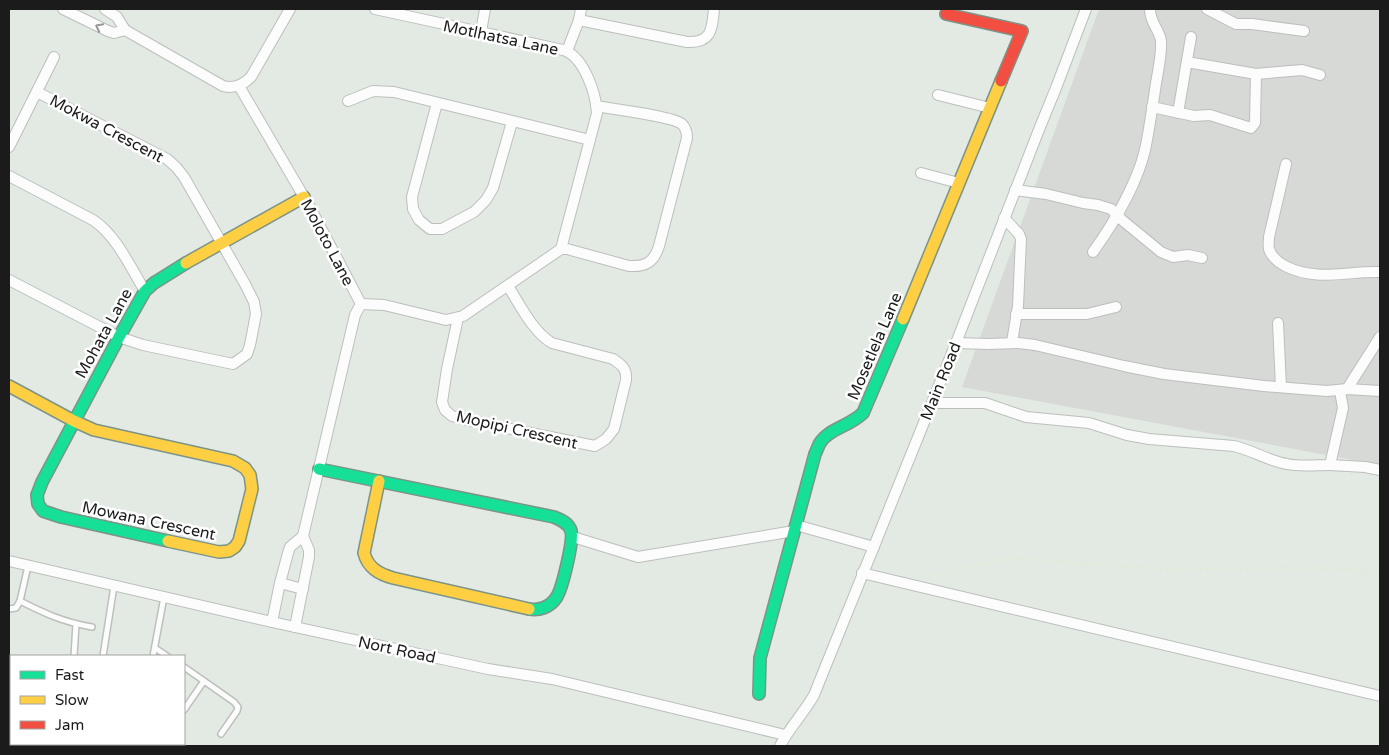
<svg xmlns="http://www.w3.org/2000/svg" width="1389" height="755" viewBox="0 0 1389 755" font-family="'Varela Round',sans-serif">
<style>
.residential{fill:#d6d9d5}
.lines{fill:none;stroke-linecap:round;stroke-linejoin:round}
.lane-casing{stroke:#bcbfbc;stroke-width:8}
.street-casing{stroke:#bcbfbc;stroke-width:12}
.fast-casing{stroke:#7c9487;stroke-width:14}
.slow-casing{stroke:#7c9487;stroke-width:14}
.jam-casing{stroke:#7c9487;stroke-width:14}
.path{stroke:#e0ead6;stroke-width:2.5;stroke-dasharray:2.5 2.5;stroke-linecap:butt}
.lane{stroke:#fbfcfb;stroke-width:5}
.street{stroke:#fbfcfb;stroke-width:10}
.fast{stroke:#16e098;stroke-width:11}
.slow{stroke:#ffcf43;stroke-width:11}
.jam{stroke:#f24e42;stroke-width:11}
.oneway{stroke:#969796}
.labels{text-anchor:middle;stroke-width:5;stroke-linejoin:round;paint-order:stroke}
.street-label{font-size:16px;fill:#1b1b1b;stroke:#fff}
</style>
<rect width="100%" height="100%" fill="#e3eae4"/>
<polygon class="residential" points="1099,9 1380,9 1380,465 962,387"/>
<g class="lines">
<g class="lane-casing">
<g id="lane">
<path d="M 20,601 C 46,614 63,622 92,627"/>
<polyline points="9,609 16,608 20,601 28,566"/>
<polyline points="155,648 167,656"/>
<polyline points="74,656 76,624"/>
<polyline points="103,656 114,586"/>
<polyline points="153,656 164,597"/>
<polyline points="184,667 234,702 238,707 237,711 221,734"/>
<polyline points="184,710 204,681"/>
<polyline points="148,744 149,746"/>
<polyline points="159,746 160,744"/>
</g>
</g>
<g class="street-casing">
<g id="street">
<polyline points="63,9 108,31 114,33 125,30"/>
<polyline points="105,9 117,17 125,30"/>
<path d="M 375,9 L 563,50 C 584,56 596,94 597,113 L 561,249"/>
<polyline points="1207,9 1236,24 1252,24 1304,31"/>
<path d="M 579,20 L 687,42 C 712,43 712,29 714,9"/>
<path d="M 125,30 L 223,86 C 234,89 243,85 251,77 L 290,9"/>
<polyline points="481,32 485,9"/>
<polyline points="567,51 579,20 581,9"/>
<polyline points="1187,62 1256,74 1302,70 1320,75"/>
<polyline points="239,86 311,209 361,304"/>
<polyline points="938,95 990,108"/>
<polyline points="348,101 373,91 394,92 590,140"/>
<polyline points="437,103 412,197 413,209 419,220 430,229 442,229 474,212 486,200 493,188 512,122"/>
<polyline points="1152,107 1194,116 1210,115 1251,128 1255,123 1256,74"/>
<polyline points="1178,113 1191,37"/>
<polyline points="9,147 54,57"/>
<path d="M 1286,164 L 1269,237 C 1269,241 1268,246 1269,249 C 1271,257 1278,262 1285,266 C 1317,282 1346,271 1380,272"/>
<polyline points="921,173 959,183"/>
<path d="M 9,176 L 93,220 C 117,236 130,267 145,291"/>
<polyline points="1015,190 1046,194 1083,203 1098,205 1111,209 1122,220 1161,252 1173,257 1188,255 1202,258"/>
<polyline points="1004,218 1019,234 1021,239 1018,306 1012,342"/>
<path d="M 561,249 L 567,249 L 629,266 C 646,267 654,262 659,246 L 687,138 C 687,133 686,128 682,124 C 672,116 612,109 596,106"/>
<path d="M 1093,252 C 1113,224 1137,184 1145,150 C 1149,131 1152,110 1155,90 C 1157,74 1162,57 1161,41 C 1159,28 1150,24 1150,9"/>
<polyline points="9,280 119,337 143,345 233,364 247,354 250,345 256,314 254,302 245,284 184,177 176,167 167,159 37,92"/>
<polyline points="361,304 384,305 446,320 463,316 561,249"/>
<polyline points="1016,314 1087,314 1116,307"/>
<path d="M 458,318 L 447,369 L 442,402 L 445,410 L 452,416 L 467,420 L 595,446 L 606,439 L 614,429 L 626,380 C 627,369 622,365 613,359 L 552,343 C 533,332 520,305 508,286"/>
<polyline points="1278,323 1281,387"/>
<polyline points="956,343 988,344 1018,343 1035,345 1124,366 1164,374 1264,386 1327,391 1347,389 1380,391"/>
<polyline points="1347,389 1380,337"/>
<path d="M 932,403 L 985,403 L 1026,417 L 1089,423 L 1127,435 L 1149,439 L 1234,446 C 1252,450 1268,461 1287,464 C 1300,467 1316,465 1330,465 L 1343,408 L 1340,391"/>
<polyline points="1330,465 1365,467 1380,470"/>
<polyline points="796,525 874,547"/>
<polyline points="303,536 355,315 361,304"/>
<polyline points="573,537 638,557 794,531"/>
<polyline points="9,561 272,622 488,669 552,679 785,735"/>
<polyline points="862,573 1380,696"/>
<polyline points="280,583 303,589"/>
<polyline points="272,622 280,583 288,553 290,547 303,536"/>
<polyline points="295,627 309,557 309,550 303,536"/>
<path d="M 780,746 C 789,728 804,713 814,695 L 956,343 L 1040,127 L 1056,88 L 1086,9"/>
</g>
</g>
<g class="fast-casing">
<g id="fast">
<path d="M 319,469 L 554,517 C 561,520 569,523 571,531 C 574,540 562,590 556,598 C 550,607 539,611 529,609"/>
<polyline points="168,541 61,517 43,511 38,504 37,495 42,482 119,337 145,291 154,283 186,263"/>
<path d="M 759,694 L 760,658 L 815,454 C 817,450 818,446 820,443 C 828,429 850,426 863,413 L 903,319"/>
</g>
</g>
<g class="slow-casing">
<g id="slow">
<polyline points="186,263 304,197"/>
<polyline points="903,319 1001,81"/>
<polyline points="9,386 74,421 94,430 233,461 245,468 250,475 252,489 239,541 235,547 229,551 219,552 168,541"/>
<path d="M 379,481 L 364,553 C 368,568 379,574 393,578 L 529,609"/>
</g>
</g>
<g class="jam-casing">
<polyline id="jam" points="946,14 1022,31 1001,81"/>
</g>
<polyline class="path" points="928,577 1008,558 1166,569 1327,568 1368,571 1380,577"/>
<use href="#lane" class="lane"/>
<use href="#street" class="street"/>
<use href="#fast" class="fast"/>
<use href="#slow" class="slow"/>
<use href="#jam" class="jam"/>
</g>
<defs><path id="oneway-chevron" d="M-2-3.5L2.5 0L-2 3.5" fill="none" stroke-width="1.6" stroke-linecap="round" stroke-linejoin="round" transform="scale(1.25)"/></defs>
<use class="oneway" href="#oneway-chevron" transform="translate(99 27) rotate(-153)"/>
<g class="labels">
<g class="street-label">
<text transform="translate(501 37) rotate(12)" y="6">Motlhatsa Lane</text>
<text transform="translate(107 128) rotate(28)" y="6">Mokwa Crescent</text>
<text transform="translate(328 242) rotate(62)" y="6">Moloto Lane</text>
<text transform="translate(103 333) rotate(-61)" y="6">Mohata Lane</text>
<text transform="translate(874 346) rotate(-67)" y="6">Mosetlela Lane</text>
<text transform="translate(940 381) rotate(-68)" y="6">Main Road</text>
<text transform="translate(517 429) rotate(13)" y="6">Mopipi Crescent</text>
<text transform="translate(149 520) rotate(12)" y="6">Mowana Crescent</text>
<text transform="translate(397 649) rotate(12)" y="6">Nort Road</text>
</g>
</g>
<rect width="1389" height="755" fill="none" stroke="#1b1b1b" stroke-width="20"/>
<rect x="10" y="655" width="175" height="90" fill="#ffffff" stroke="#a4a4a4"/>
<rect x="20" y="671" width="25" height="8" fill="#16e098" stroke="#a4a4a4"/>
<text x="55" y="680" font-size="15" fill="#1b1b1b">Fast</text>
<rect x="20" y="696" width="25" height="8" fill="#ffcf43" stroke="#a4a4a4"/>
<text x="55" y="705" font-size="15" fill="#1b1b1b">Slow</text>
<rect x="20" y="721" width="25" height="8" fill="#f24e42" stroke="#a4a4a4"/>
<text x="55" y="730" font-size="15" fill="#1b1b1b">Jam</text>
</svg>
